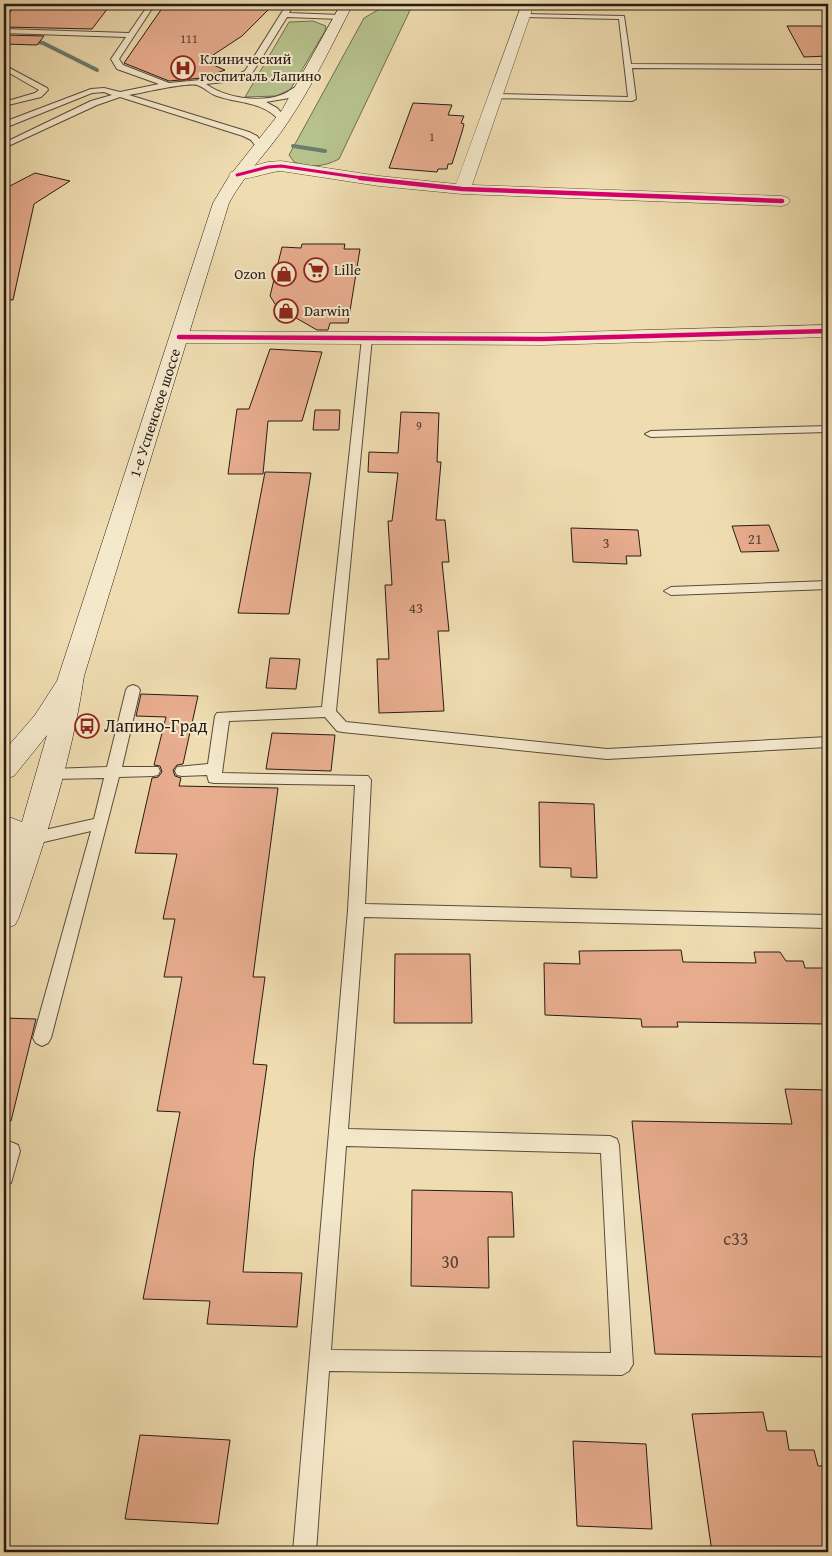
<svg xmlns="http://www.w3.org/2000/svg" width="832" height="1556" viewBox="0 0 832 1556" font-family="'Gentium Book Plus',serif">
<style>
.green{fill:#b7c28d;stroke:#6f6e51}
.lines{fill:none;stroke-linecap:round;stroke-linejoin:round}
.stream{stroke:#6c7c6d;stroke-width:4}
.building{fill:#e8ad8f;stroke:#271b15}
.lane-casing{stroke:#594c3c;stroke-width:2}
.street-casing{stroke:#594c3c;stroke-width:1}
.secondary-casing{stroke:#271b15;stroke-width:1}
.lane{fill:#f5e9cc;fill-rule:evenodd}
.street{fill:#f5e9cc;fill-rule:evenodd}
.secondary{fill:#f5e9cc;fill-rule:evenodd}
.cycleway-far1-casing{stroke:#f5e9cc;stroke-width:5}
.cycleway-casing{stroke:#f5e9cc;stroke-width:6}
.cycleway-far1{stroke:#d6006c;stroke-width:3}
.cycleway{stroke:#d6006c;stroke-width:4.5}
.labels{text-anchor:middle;stroke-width:4;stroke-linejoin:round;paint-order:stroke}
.far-number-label{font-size:12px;fill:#574034}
.far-poi-label{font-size:15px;fill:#271b15;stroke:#f5e9cc;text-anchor:start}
.far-street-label{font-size:15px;fill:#271b15;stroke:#f5e9cc}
.number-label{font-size:15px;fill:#574034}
.poi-label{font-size:18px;fill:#271b15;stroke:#f5e9cc;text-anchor:start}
.near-number-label{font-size:18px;fill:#574034}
</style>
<rect width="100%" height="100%" fill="#efddb1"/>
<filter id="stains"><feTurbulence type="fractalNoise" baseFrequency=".004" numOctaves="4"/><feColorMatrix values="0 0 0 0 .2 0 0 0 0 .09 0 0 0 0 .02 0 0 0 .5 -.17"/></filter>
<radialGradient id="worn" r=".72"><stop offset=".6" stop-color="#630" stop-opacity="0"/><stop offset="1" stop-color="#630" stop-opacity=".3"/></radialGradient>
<g class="green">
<path d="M 388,4 L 413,4 L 339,159 C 324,167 310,168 294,162 L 289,155 L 364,18 Z"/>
<polygon points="313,21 326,26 325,31 290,90 276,96 245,97 289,22"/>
</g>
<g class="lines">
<g class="stream">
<polyline points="30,41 43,43 97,70"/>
<polyline points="293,146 325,151"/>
</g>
</g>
<g class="building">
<polygon points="17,4 111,4 92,29 4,27 4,19"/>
<polygon points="165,4 274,4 242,36 204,61 225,70 203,78 169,81 124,63"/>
<polygon points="787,26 828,26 828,56 804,57"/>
<polygon points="4,35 44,36 37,45 4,44"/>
<polygon points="413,103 452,105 448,115 464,116 461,123 464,124 462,132 452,164 448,164 447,169 438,169 437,172 389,168"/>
<polygon points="35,173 70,181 34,204 13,300 4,299 4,189"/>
<polygon points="302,244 345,244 344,249 360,249 348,323 330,323 328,330 317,330 277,307 270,296 282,247 301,248"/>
<polygon points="270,349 322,352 302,421 268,421 263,474 228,474 237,409 249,409"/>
<polygon points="315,410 340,410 339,430 313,430"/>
<polygon points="401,412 439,413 437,462 441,462 436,520 445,520 449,562 442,562 449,631 438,631 444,711 379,713 377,659 389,659 385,585 392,585 388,521 392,521 398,473 368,472 369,452 398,453"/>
<polygon points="265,472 311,473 289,614 238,613"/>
<polygon points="769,525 779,551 741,552 732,526"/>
<polygon points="571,528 638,530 641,556 626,556 627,564 573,562"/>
<polygon points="270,658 300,659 296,689 266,688"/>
<polygon points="141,694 198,696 183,764 177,765 173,770 175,776 181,778 179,786 278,788 253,977 265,977 253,1064 267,1065 254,1158 243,1272 302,1273 297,1327 207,1324 210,1301 143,1299 180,1112 157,1111 182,977 164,977 175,919 163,919 177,854 135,853 152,778 158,777 162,772 160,766 154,765 166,717 136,716"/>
<polygon points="272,733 335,735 331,771 266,769"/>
<polygon points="539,802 594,804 597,878 571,877 571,868 540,867"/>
<polygon points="681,950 683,962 756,963 754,952 780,952 786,961 803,961 805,968 828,968 828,1024 677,1022 678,1027 642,1027 641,1019 545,1015 544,963 580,964 579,951"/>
<polygon points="395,954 470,954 472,1023 394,1023"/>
<polygon points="4,1018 36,1019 11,1121 4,1120"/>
<polygon points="785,1089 828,1090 828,1357 655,1354 632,1121 792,1124"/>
<polygon points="412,1190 512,1192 514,1237 488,1237 489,1288 411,1286"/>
<polygon points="763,1412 767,1431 786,1431 789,1450 814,1450 818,1466 826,1466 828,1477 828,1511 822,1511 828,1541 828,1552 712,1552 692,1414"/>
<polygon points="140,1435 230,1440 218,1524 125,1519"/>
<polygon points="573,1441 646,1444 652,1529 577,1526"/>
</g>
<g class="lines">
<g class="lane-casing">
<g id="lane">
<path d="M 149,4 L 155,4 L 119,59 L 123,65 L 169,83 L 232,77 L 245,71 L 287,4 L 293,4 L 289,13 L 340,15 L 343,17 L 340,19 L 287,17 L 251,75 L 233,81 L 206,84 C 225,98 259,103 281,95 C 290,92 297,83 306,84 L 306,88 L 289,98 L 266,102 L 277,108 L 287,119 L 286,121 L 280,121 C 263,101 240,104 217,96 C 210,94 204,87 197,85 C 188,82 141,93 129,95 L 249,132 L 257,136 L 265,147 L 264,149 L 258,149 L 251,140 L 243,136 L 120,97 L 97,105 L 4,148 L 4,143 L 91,101 L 112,95 L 104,92 L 92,93 L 7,127 L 4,127 L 4,122 L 91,89 L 104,88 L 120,92 L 159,84 L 117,69 L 111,59 L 126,37 L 4,33 L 4,29 L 129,33 Z"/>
<polygon points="523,14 624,16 631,64 828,65 828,69 632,68 636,99 632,101 492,98 491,96 495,94 628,97 619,19 525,17 522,15"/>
<polygon points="4,65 47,88 48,90 41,97 4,106 4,102 35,93 39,90 4,70"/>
<path d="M 367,335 L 372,338 L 336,711 L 346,722 L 607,749 L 828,737 L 828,747 L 607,759 L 342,732 L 337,731 L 325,717 L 229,721 L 222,773 L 368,776 L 371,780 L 365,904 L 828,915 L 828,928 L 364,917 L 348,1129 L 610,1136 L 617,1139 L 619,1145 L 633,1364 L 629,1371 L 622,1375 L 329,1371 L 316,1552 L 293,1552 L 348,910 L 355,785 L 214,783 L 209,782 L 207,775 L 182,776 L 177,775 L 175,771 L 177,767 L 208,764 L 215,716 L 217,713 L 322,707 L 362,338 ZM 346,1146 L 601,1153 L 611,1353 L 331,1350 Z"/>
<polygon points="828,426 828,432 651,437 645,434 651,431"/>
<polygon points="828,581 828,589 671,595 664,591 671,587"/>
<polygon points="133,685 138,687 140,690 122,767 158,767 160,771 158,775 153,776 119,777 51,1038 48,1043 42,1046 36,1043 33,1038 91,831 31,845 25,843 23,839 25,835 31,833 94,819 104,778 51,779 46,778 44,774 46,770 51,769 107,767 126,690 128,687"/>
<polygon points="11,1142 18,1145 20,1151 11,1183 4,1186 4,1146"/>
</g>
</g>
<g class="street-casing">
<g id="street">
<path d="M 522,4 L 534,4 L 472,185 L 782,196 L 788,198 L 790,201 L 788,204 L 782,206 L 462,194 L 379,186 L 281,171 C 266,172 246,182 231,178 L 229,175 L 231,172 L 268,162 L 281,161 L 379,176 L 456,184 Z"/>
<polygon points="828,325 828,337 542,345 179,343 172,341 170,337 172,333 179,331 542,333"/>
</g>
</g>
<g class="secondary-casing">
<path id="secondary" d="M 341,4 L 353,4 C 332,44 313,85 288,122 C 270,150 245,173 229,203 L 84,676 C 72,759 46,838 19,917 L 15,925 L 4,929 L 4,875 L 10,854 L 8,843 L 4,839 L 4,815 L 22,822 L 47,735 L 14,776 L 4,779 L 4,751 L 35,715 L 57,681 L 213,203 L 228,178 L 282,110 Z"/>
</g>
<use href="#lane" class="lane"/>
<use href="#street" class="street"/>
<use href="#secondary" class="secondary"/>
<g class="cycleway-far1-casing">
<polyline id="cycleway-far1" points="237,175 268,167 281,166 369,179"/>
</g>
<g class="cycleway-casing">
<g id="cycleway">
<polyline points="360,178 462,189 782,201"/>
<polyline points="179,337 542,339 828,331"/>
</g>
</g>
<use href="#cycleway-far1" class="cycleway-far1"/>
<use href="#cycleway" class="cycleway"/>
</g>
<defs>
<g id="hospital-ring" transform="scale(1.25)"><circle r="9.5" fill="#f5e9cc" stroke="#8f2418" stroke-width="1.5"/><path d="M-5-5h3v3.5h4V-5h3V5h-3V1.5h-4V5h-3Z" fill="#8f2418"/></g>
<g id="supermarket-ring" transform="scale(1.25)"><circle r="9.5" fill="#f5e9cc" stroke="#8f2418" stroke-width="1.5"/><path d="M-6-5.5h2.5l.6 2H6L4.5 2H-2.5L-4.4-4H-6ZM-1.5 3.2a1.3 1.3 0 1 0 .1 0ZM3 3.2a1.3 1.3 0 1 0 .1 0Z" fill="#8f2418"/></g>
<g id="shop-ring" transform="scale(1.25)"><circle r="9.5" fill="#f5e9cc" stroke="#8f2418" stroke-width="1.5"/><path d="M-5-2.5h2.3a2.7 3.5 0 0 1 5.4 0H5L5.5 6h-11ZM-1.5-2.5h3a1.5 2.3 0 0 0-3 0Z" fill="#8f2418"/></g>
<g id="bus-ring" transform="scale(1.25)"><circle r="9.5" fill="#f5e9cc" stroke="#8f2418" stroke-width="1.5"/><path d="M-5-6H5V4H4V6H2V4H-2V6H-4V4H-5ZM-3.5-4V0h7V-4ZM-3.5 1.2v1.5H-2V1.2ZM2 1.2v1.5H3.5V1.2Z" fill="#8f2418"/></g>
</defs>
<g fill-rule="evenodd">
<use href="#hospital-ring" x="183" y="68"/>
<use href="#supermarket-ring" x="316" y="270"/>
<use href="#shop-ring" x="284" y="274"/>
<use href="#shop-ring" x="286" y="311"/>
<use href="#bus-ring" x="87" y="726"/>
</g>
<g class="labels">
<g class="far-number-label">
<text x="189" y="43">111</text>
<text x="432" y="141">1</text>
<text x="419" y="430">9</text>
</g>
<g class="far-poi-label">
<text x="200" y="64">Клинический<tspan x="200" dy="17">госпиталь Лапино</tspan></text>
<text x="334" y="275">Lille</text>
<text x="266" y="279" text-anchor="end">Ozon</text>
<text x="304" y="316">Darwin</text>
</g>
<g class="far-street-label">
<text transform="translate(155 413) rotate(-72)" y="5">1-е Успенское шоссе</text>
</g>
<g class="number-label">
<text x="755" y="544">21</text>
<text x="606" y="548">3</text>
<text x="416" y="613">43</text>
</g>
<g class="poi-label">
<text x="104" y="732">Лапино-Град</text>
</g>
<g class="near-number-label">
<text x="736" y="1245">с33</text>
<text x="450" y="1268">30</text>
</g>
</g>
<rect width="832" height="1556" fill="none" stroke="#efddb1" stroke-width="20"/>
<rect x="5" y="5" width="822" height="1546" fill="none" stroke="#271b15" stroke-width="2.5"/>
<rect x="10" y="10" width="812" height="1536" fill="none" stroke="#271b15"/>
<rect width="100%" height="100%" filter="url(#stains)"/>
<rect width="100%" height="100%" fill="url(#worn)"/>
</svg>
